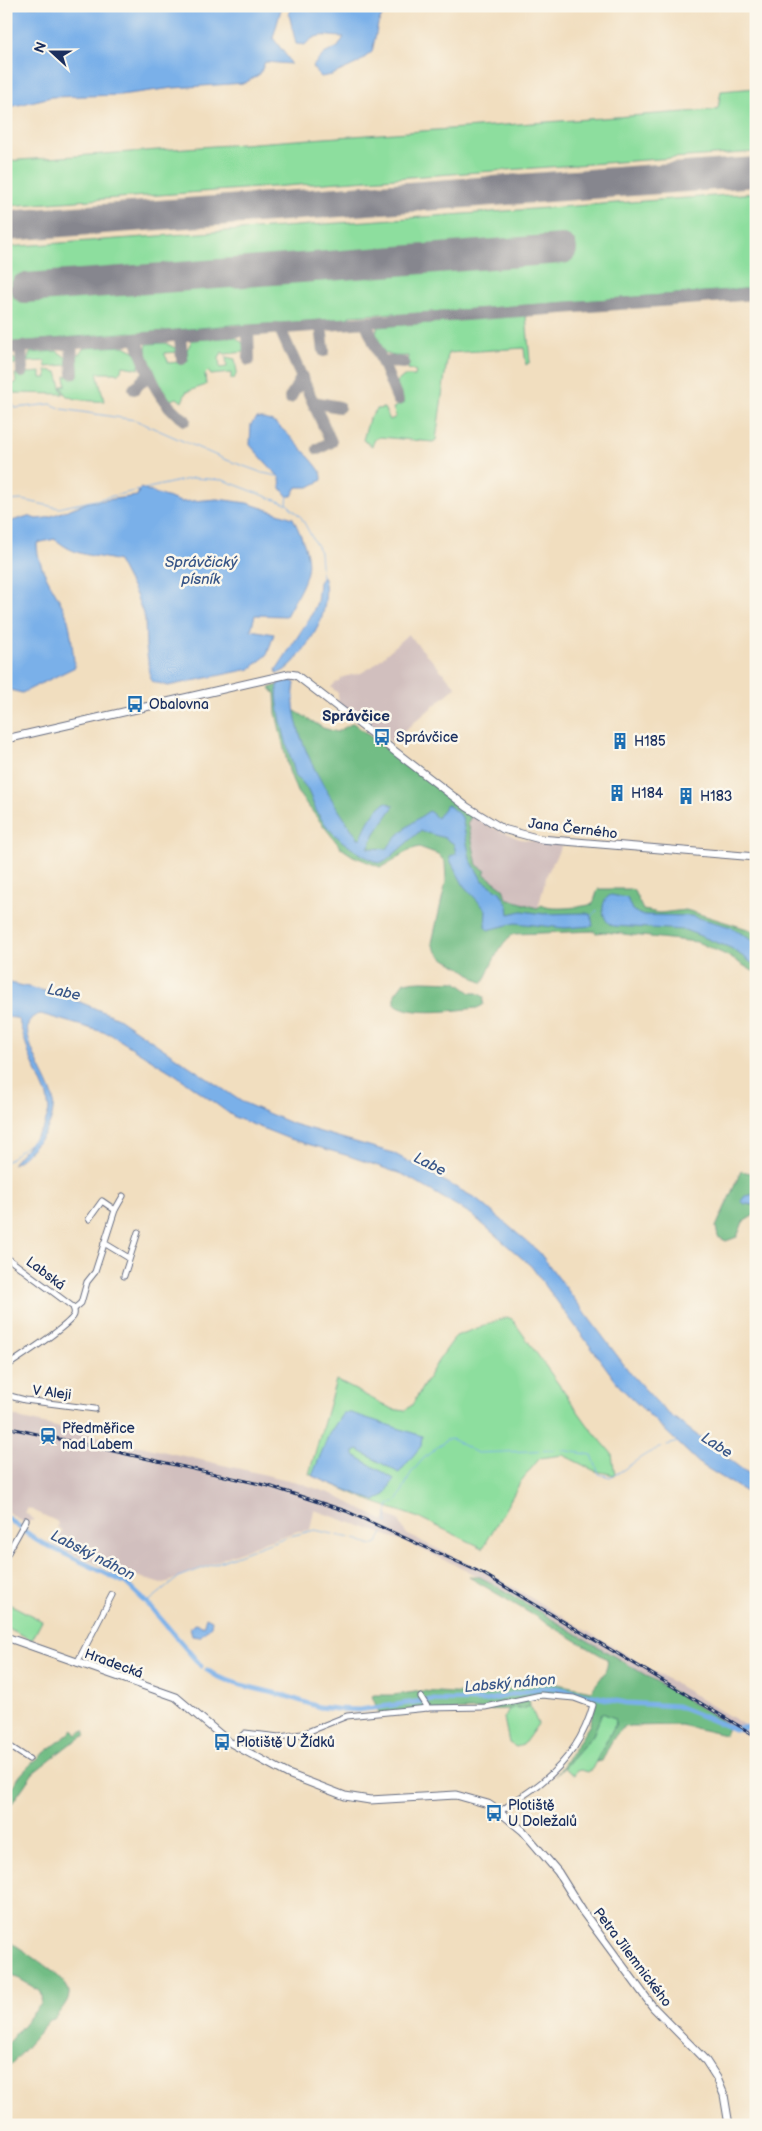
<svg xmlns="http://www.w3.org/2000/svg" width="762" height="2131" viewBox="0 0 762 2131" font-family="'Balsamiq Sans',sans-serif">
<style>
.industrial{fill:#d1bfbe}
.green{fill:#8dde9e;stroke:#54867e}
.forest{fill:#72bd85;stroke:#467672}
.water{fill:#7ab0e9;stroke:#4a70a4}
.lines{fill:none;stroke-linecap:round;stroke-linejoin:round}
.stream{stroke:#7ab0e9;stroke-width:1}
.canal{stroke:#7ab0e9;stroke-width:5}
.taxiway{stroke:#86868e;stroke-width:12}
.runway{stroke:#86868e;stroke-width:30}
.minor-casing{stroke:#666c80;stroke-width:7}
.tertiary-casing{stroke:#666c80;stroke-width:9}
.minor{stroke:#fff;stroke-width:5}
.tertiary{stroke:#fff;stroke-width:7}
.rail-casing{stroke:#1b2f5e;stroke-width:3}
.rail{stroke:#fbf7ec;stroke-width:1;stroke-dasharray:4;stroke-linecap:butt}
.labels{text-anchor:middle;stroke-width:5;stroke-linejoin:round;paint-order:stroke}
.poi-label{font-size:14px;fill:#1b2f5e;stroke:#fbf7ec;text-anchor:start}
.street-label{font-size:14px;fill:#1b2f5e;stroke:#fbf7ec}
.water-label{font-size:15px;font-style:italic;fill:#385688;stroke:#fbf7ec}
.neighbourhood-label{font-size:15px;font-weight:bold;fill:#1b2f5e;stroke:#fbf7ec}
</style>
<rect width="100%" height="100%" fill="#fbf7ec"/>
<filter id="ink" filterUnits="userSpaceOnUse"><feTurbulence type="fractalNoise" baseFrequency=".02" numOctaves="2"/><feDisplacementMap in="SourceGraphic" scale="10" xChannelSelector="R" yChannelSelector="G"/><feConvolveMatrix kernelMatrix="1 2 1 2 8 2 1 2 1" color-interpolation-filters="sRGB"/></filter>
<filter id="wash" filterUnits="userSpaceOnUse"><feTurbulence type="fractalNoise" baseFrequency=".0096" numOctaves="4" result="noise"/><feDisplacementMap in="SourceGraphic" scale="20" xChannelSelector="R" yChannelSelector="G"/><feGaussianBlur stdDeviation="1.12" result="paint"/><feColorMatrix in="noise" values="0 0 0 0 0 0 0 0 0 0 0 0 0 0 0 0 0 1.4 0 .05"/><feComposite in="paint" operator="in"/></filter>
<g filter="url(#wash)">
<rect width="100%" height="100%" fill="#f1debf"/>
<g class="industrial">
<polygon points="408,634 456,687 391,742 338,703 338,693 331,687 343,677 361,673 373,666"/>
<polygon points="472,815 488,826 520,839 562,845 547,874 538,908 506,898 503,888 483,874 477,865 468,822"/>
<polygon points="6,1412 22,1419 297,1482 332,1494 384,1521 387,1515 399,1520 406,1534 496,1577 756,1732 756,1741 465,1569 403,1541 314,1510 310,1530 298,1531 253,1546 170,1581 161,1584 127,1573 125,1577 55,1545 58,1540 56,1539 63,1531 57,1527 58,1524 56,1521 28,1508 25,1512 34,1520 29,1521 27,1525 6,1511"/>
</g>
<g class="green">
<polygon points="756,88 756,152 6,206 6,161 713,110 718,108 721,91"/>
<polygon points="756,193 756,288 396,315 395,313 349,316 349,318 243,326 242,324 134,334 132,332 6,343 6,247"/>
<path d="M 526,315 L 530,362 L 526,365 L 524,348 L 448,353 L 436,440 L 433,442 L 380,437 L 375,439 L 372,446 L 363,440 L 369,419 L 377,409 L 384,408 L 390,420 L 396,417 L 393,408 L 404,403 L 397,388 L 397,382 L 404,376 L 415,376 L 416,371 L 408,369 L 408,356 C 402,356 394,357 388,354 C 378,350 373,336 378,327 Z"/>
<polygon points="235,337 245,345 245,352 225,354 222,352 219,358 220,368 227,367 226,357 235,359 237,372 234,379 231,379 231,373 211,375 208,371 205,374 206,385 186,392 182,402 177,398 168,401 145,354 147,344 165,343 177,349 178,352 164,353 169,363 188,361 187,350 192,340"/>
<path d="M 124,346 L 136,352 L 141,365 L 139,365 L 139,369 L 123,366 L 119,373 L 97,373 L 104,401 C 97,402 69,400 65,394 C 63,391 63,388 62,386 L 66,385 L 65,376 L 78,375 L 77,357 L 84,348 Z"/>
<polygon points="57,351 68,359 66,365 46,367 45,361 27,362 30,353"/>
<polygon points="6,354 17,361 15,364 8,365 7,370 9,373 10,394 6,393"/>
<polygon points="46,370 57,372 63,394 13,393 12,384 16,383 15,374 41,372 41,378 47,378"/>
<polygon points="507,1317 512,1319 587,1424 612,1454 615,1475 595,1471 563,1455 540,1458 521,1481 483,1548 422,1519 373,1502 309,1474 336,1380 392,1409 405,1411 412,1405 438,1361 456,1336"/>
<polygon points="6,1602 42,1621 32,1640 6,1627"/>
<polygon points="528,1705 531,1708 538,1724 523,1745 516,1747 509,1743 504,1718 509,1709 515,1707 523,1709"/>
<polygon points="602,1713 615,1718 616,1723 592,1769 588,1772 581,1770 576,1771 574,1775 564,1768 593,1735"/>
</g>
<g class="forest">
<path d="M 288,681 L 292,709 L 323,728 L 337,732 L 353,723 L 472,815 L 468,822 L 477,865 L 486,871 L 484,874 L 503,888 L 506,898 L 537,908 L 542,905 C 549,911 582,907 593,904 L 598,889 L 630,889 L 634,891 L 643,910 L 660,913 L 686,910 L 751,930 L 756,934 L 756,973 L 726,955 L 697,942 L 604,932 L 596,933 L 594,931 L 514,934 C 500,941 490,969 483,983 C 476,980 472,975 466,971 C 453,962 438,960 432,943 L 446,881 L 445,862 L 438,854 L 419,847 L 409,850 L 386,865 L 380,867 L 353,856 L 341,848 L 297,792 L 289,771 L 276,713 L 275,694 L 270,688 Z"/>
<path d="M 422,981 L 456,982 L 471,993 L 477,993 L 484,997 L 483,1005 L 477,1008 C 456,1010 412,1017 395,1004 L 395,994 L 404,982 Z"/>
<polygon points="741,1171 756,1174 756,1194 751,1194 750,1205 756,1205 756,1214 743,1222 737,1237 726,1241 718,1237 716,1227"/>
<path d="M 469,1577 L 480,1577 L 493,1584 L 729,1725 L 725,1735 L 681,1725 L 629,1726 C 615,1729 608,1749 602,1761 L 596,1762 L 616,1723 L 615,1718 L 602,1713 L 593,1735 L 556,1776 L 589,1726 L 596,1704 C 576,1691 551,1695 529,1697 L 530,1706 L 523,1709 L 516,1707 L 509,1709 L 379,1713 L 372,1696 L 374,1695 L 393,1695 L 422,1691 L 485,1695 L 516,1687 L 533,1679 L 591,1691 C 598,1681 610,1670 607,1659 Z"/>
<polygon points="756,1713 756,1732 750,1729 748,1716"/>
<path d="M 73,1730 L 77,1735 L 84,1730 L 86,1735 L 70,1744 L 33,1773 L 6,1812 C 6,1773 48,1753 73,1730 Z"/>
<path d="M 6,1939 C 19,1948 73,1980 69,1995 C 68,2003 59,2012 54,2019 L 50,2020 L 6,2070 L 6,2045 L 41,2004 L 43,1997 L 40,1991 L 6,1971 Z"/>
</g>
<g class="water">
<polygon points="6,6 282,6 273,38 288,58 291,64 265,62 260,74 245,83 173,88 120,95 51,97 6,108"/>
<path d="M 291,6 L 310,6 L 311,11 L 323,11 L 327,6 L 387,6 L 378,24 L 372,52 L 358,63 L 332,75 L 321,77 L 312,67 L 324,54 L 338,47 L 344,37 C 327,37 317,31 305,45 L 296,44 L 289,14 Z"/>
<path d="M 257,418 C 264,419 270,420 276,424 C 283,428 319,466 321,473 C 322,474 322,479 322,480 L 309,487 L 297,487 L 292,496 L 287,496 L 281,488 L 280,478 L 250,445 L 251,424 Z"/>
<path d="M 140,488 L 181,502 L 217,499 L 247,503 L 293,518 C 316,567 311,570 286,616 L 255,615 L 251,630 L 274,634 L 267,655 L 250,669 L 168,686 L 151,681 L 146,647 L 145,619 L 136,595 L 118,561 C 93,554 77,558 55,539 L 37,543 C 37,570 56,589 66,614 C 72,630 72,650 75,667 L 22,693 L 6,689 L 6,523 L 28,516 L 36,519 L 46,518 L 89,502 L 137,496 Z"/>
<path d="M 323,577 C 328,586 325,609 321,620 C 316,633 291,673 277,673 L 276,670 L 311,616 L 317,602 L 319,582 Z"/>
<path d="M 281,679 L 289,679 L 295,683 C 285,732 330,799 358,838 L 361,838 C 367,823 373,811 386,802 L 394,806 L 375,833 L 368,848 L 387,849 C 396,834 414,821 429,811 L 437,818 L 447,804 L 462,817 L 470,859 L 482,880 L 500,892 L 508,906 L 509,914 L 522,911 L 543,914 L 587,913 L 591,915 L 593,926 L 565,928 L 515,923 L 488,930 L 485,927 L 486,910 L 464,886 L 450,860 L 450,856 L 456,854 L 454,844 L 445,838 L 420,831 L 386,861 L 378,863 C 353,851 329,835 316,810 C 310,797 309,786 296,777 C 292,760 268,690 281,679 Z"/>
<path d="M 611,895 L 627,898 L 632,910 L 641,915 L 691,916 L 731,927 L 756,943 L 756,966 L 731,948 L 685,930 L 613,926 C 601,921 599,900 611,895 Z"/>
<path d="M 6,982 L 63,995 L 118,1018 L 242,1102 L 293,1124 L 393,1153 L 477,1199 L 539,1252 L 631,1374 L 665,1411 L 743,1470 L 756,1477 L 756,1498 L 700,1464 L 621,1388 L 531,1266 L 471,1214 L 404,1175 L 349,1156 L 287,1138 L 234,1117 L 176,1075 L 110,1034 L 41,1014 C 6,1020 50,1079 53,1098 C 55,1116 48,1132 36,1144 C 29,1151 21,1161 12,1164 L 44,1127 L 49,1110 L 47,1096 L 29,1054 L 19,1021 L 16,1018 L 6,1017 Z"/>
<polygon points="756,1194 756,1205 745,1204 741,1201 745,1196"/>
<polygon points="343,1413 351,1413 422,1436 421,1446 399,1473 358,1450 354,1452 354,1455 394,1479 385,1495 375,1501 312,1476 329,1434"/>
<polygon points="206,1617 212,1620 211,1626 200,1637 192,1636 190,1628 197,1623 203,1627"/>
</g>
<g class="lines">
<g class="stream">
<polyline points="6,399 10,400 15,408 51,404 62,409 135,420 224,459 263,473 277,476"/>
<polyline points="288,494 287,504 301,517 320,552 322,579"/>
<polyline points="6,501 23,500 59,508 193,478 223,480 286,504"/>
<polyline points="591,916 597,911"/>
<polyline points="6,1162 37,1137"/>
<polyline points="667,1445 678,1442"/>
<path d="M 562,1450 L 592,1455 L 599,1474 L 610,1477 C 629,1469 640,1454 662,1447"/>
<polyline points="387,1523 388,1506 398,1500 411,1473 424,1458 446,1440 452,1439 477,1453 555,1450"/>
<polyline points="147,1603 179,1577 286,1537 315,1530 359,1540 372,1545 378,1542 383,1533"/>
</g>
<g class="canal">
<polyline points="6,1517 38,1541 126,1583 147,1603 201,1666"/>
<polyline points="207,1670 218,1677 241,1685 286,1696 319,1707 337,1709 359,1710 430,1700 484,1701 541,1688 555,1688 626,1703 677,1706 734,1729 756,1726"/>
</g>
<g class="taxiway">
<polyline points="6,227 18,226"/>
<polyline points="366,323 398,400"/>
<polyline points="321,326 324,351"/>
<polyline points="280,329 331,442 318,449"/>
<polyline points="248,331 249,360"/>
<polyline points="180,336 182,359"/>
<path d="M 136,339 C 148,370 156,401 185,420"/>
<polyline points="71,343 73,373"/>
<polyline points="21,347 22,372"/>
<polyline points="6,348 756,294"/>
<polyline points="382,361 404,363"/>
<polyline points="134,389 149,374"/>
<polyline points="290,398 302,377"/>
<polyline points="313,402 339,407"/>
</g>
<g class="runway">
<polyline points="6,226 756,172"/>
<polyline points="25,288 562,249"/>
</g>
</g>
</g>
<g filter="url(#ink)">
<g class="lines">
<g class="minor-casing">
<g id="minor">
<polyline points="89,1219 102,1201 115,1210"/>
<polyline points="104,1243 129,1258"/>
<path d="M 6,1257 L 73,1307 C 74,1310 75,1311 74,1315 C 69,1326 19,1358 7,1366"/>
<polyline points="124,1276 138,1232"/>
<polyline points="74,1309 81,1303 87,1282 95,1272 115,1210 123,1196"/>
<polyline points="6,1395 25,1400 95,1409"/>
<polyline points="6,1556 26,1520"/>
<polyline points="77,1663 112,1595"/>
<polyline points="421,1697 428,1708"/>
<polyline points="6,1744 29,1759"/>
<path d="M 233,1744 L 245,1733 L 279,1737 L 302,1734 L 347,1716 L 428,1708 L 485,1707 L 541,1695 L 574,1698 L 593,1705 C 585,1735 567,1762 542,1782 C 529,1793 513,1801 500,1812"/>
</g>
</g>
<g class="tertiary-casing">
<g id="tertiary">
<polyline points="6,739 289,674 296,675 467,807 503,829 540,839 756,857"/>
<polyline points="6,1637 176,1697 229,1742 288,1774 345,1796 370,1800 456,1795 488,1804 500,1812 523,1831 558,1872 583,1912 653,2007 706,2061 717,2078 724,2095 729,2125"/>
</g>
</g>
<use href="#minor" class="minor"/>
<use href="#tertiary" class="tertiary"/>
<g class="rail-casing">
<polyline id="rail" points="6,1427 269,1486 346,1511 482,1573 756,1736"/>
</g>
<use href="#rail" class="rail"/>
</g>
</g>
<defs>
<g id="bus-bare" transform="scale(1.35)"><path d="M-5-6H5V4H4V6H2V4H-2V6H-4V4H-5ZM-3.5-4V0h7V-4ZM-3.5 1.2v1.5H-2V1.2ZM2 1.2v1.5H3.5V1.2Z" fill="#1f6fb2" stroke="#fbf7ec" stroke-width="2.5" paint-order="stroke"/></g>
<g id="building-bare" transform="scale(1.35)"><path d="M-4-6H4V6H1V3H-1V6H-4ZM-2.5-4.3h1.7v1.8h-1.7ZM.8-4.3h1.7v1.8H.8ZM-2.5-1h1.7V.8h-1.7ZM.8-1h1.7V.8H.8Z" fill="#1f6fb2" stroke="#fbf7ec" stroke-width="2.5" paint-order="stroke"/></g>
<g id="station-bare" transform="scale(1.35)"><path d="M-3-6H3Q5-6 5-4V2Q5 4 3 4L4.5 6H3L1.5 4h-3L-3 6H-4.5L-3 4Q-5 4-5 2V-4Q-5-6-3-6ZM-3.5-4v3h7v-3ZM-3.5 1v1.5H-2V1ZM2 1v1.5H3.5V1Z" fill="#1f6fb2" stroke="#fbf7ec" stroke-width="2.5" paint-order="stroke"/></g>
</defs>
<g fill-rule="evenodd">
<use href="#bus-bare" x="135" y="704"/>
<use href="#bus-bare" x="382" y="737"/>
<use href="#building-bare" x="620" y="741"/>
<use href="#building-bare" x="617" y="793"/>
<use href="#building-bare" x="686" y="796"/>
<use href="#station-bare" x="48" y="1436"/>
<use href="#bus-bare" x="222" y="1742"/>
<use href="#bus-bare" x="494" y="1813"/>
</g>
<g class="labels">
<g class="poi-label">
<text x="149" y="709">Obalovna</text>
<text x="396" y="742">Správčice</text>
<text x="634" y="746">H185</text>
<text x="631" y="798">H184</text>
<text x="700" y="801">H183</text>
<text x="62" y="1433">Předměřice<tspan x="62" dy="16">nad Labem</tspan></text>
<text x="236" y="1747">Plotiště U Žídků</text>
<text x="508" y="1810">Plotiště<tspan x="508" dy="16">U Doležalů</tspan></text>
</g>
<g class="street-label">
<text transform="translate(573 828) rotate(7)" y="5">Jana Černého</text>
<text transform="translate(46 1273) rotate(37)" y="5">Labská</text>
<text transform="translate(52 1392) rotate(7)" y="5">V Aleji</text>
<text transform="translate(114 1663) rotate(20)" y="5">Hradecká</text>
<text transform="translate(633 1957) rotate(53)" y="5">Petra Jilemnického</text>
</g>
<g class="water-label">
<text x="201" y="567">Správčický<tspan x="201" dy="17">písník</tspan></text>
<text transform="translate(64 992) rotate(12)" y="5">Labe</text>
<text transform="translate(430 1164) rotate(27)" y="5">Labe</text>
<text transform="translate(717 1445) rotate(33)" y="5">Labe</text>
<text transform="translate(93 1555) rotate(27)" y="5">Labský náhon</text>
<text transform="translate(510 1683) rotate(-5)" y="5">Labský náhon</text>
</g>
<g class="neighbourhood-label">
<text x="356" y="721">Správčice</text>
</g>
</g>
<rect width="762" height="2131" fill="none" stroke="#fbf7ec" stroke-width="25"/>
<g transform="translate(52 52) rotate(291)" stroke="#fbf7ec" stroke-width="4" paint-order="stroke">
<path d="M0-4L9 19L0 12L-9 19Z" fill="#1b2f5e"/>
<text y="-8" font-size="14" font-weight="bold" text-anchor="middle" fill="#1b2f5e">N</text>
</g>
</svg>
